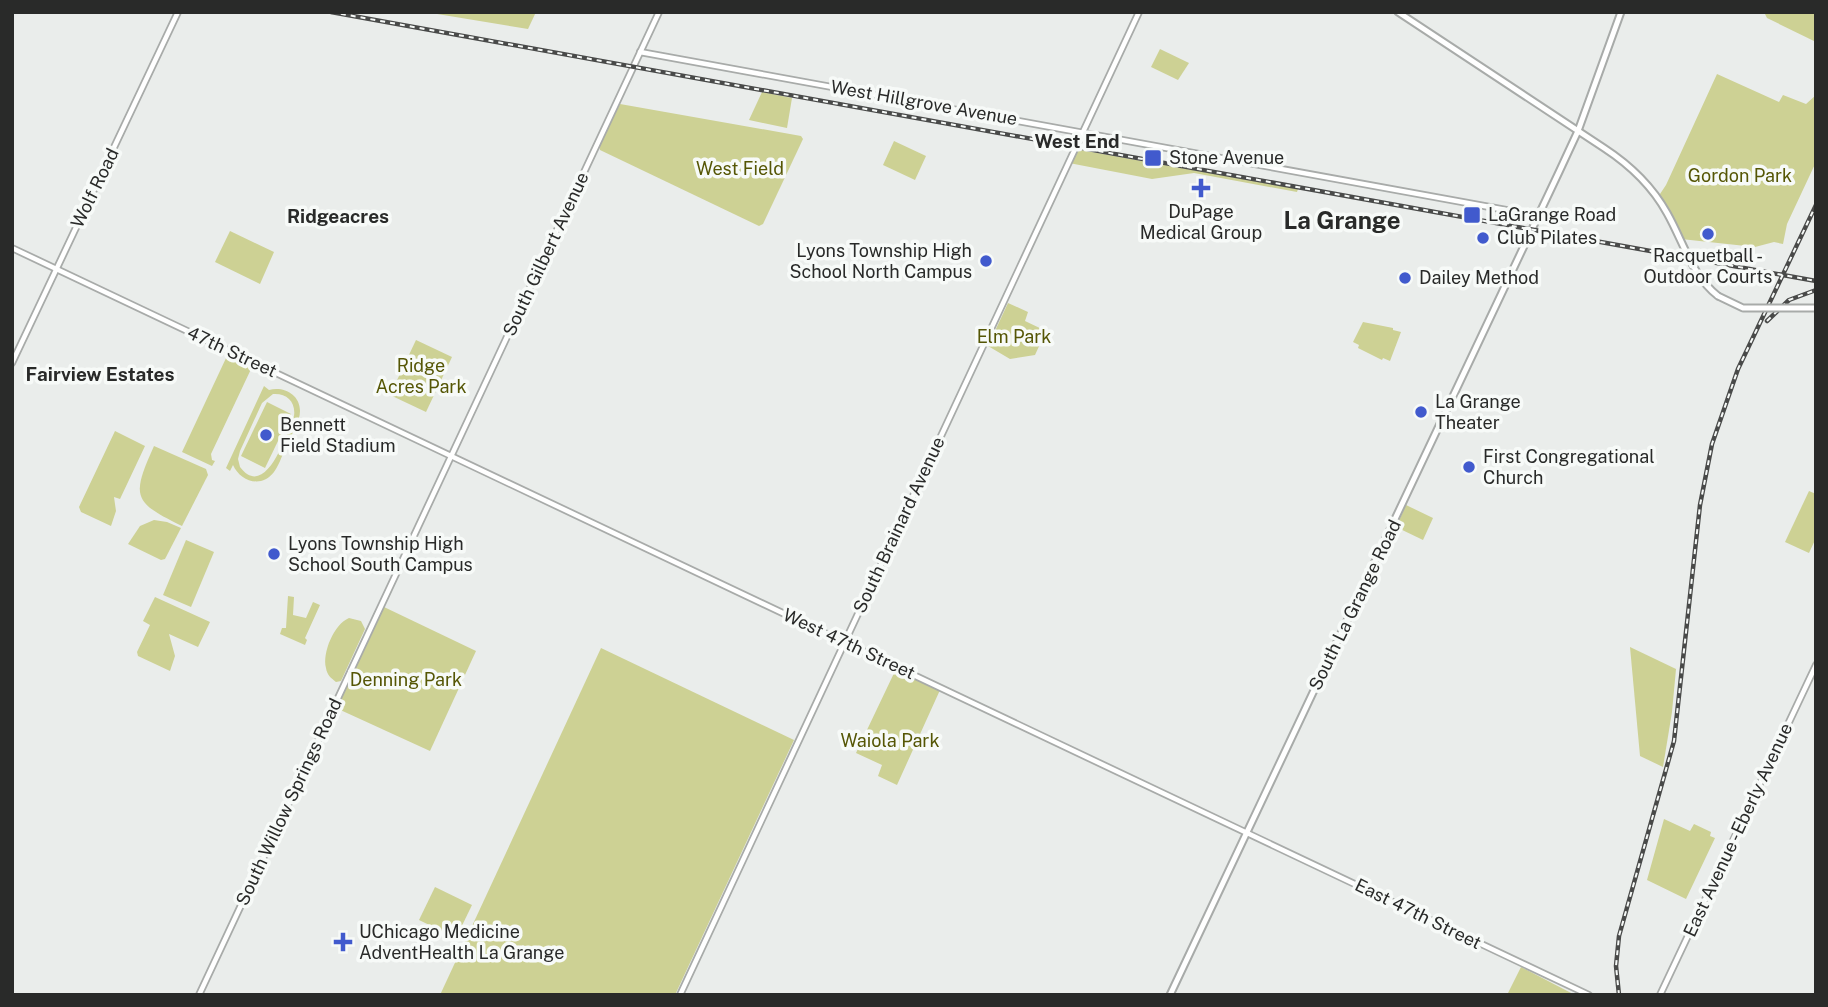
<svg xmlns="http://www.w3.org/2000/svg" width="1828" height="1007" viewBox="0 0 1828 1007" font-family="'Public Sans',sans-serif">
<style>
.green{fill:#cdd194;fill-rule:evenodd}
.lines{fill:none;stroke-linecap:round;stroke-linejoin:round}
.secondary-casing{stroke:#a8aba9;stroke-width:8}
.primary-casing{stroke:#a8aba9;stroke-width:9}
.secondary{stroke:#fff;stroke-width:4.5}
.primary{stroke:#fff;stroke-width:5}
.rail-casing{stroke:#494a49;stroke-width:4.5}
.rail{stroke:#f7faf8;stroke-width:2;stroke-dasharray:5;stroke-linecap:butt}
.primary-bridge-casing{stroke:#a8aba9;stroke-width:9;stroke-linecap:butt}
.primary-bridge{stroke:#fff;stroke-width:5}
.poi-dot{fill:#415acd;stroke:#f7faf8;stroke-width:2.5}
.labels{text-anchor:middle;stroke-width:7;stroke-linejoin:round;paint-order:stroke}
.street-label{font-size:18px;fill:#292a29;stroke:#f7faf8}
.poi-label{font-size:18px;fill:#292a29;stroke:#f7faf8;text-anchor:start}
.park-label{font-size:18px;fill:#555605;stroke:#f7faf8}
.neighbourhood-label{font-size:19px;font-weight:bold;fill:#292a29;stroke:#f7faf8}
.district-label{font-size:24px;font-weight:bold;fill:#292a29;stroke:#f7faf8}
</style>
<rect width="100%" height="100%" fill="#eaedeb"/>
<g class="green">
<polygon points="425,12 536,12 528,29"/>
<polygon points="1771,12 1816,12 1816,42 1767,18 1765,14"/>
<polygon points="1160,49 1189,63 1178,80 1151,67"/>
<polygon points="1717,74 1779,102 1783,95 1806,104 1816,95 1816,162 1787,224 1783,244 1774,242 1755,247 1681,239 1658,197 1666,185"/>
<polygon points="762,92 792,98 787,128 749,120"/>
<polygon points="620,104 801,136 803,139 763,224 759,226 600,150 599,146"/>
<polygon points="894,141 926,156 915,180 883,165"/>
<polygon points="1075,149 1298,189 1297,192 1194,173 1152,179 1069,163"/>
<polygon points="230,231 274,252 260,284 215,262"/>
<polygon points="1008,303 1028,312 1025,321 1046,331 1035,355 1010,359 988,346"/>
<polygon points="1363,322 1393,328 1393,330 1401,332 1390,361 1383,358 1382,360 1358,348 1359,345 1353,342"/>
<polygon points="416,340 452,357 426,412 390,395"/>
<polygon points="227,356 252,367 211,454 212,460 215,461 212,466 182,452"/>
<path d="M 264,386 L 269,390 C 283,386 300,394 300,411 C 300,422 292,433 288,442 C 283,452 280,464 274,472 C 261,489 240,481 233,465 L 230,471 L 226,468 ZM 273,394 C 287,393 296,402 294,416 C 287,433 266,501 240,467 L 238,459 L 240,451 L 262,403 Z"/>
<polygon points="267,402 291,414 265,468 241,456"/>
<polygon points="115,431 145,446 120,499 114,497 116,511 111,526 81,512 79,507"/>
<path d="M 154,446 L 206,469 L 208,475 L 182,526 C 133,502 131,497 154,446 Z"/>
<polygon points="1809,491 1816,494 1816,538 1809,553 1785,542"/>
<polygon points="1406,505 1433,518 1423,540 1396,527"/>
<polygon points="154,520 167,522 181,528 165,559 161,560 128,544 140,526"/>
<polygon points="186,540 214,552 191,607 163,595"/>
<polygon points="288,596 294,597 293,615 306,618 313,602 320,605 305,638 307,640 305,645 280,634 282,628 286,628"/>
<polygon points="155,597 210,622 198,647 169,634 175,656 170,671 138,656 137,652 150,625 143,621"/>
<polygon points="384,607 476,651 430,751 336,708"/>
<path d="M 349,618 L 361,621 L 365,629 L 341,681 L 336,682 C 331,678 327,675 326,668 C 322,653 334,624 349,618 Z"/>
<polygon points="1630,647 1676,669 1672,712 1663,767 1640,756"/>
<polygon points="601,648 794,740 675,995 440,995"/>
<polygon points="896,669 940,690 897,785 878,776 882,765 856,753"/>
<polygon points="1664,819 1690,831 1694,824 1711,832 1710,836 1715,838 1686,899 1647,880"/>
<polygon points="435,887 472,905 456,938 419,920"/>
<polygon points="1521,967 1575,995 1507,995"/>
</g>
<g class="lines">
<g class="secondary-casing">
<g id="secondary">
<polyline points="640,52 1539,216"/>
<polyline points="12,248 1589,995"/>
<polyline points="12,363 178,12"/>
<polyline points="199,995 659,12"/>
<polyline points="680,995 1139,12"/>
<polyline points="1660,995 1816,665"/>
</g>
</g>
<g class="primary-casing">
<g id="primary">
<path d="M 1398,12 L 1604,148 C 1630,165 1652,186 1667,213 C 1683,241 1692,276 1718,296"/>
<polyline points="1170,995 1559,172 1578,131 1621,12"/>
</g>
</g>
<use href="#secondary" class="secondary"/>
<use href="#primary" class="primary"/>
<g class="rail-casing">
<g id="rail">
<polyline points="331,12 1816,281"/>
<polyline points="1767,321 1789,300 1816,290"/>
<polyline points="1619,995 1616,966 1619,936 1674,741 1700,505 1712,444 1738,369 1816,205"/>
</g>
</g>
<use href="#rail" class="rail"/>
<g class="primary-bridge-casing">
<polyline id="primary-bridge" points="1718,296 1743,308 1816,308"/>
</g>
<use href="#primary-bridge" class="primary-bridge"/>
</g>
<g class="poi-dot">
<rect x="1144" y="149" width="18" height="18" rx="3.5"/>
<path d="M1197.5 177.5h7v7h7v7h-7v7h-7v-7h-7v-7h7z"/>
<rect x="1463" y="206" width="18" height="18" rx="3.5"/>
<circle cx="1708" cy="234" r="7"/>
<circle cx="1483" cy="238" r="7"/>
<circle cx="986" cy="261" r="7"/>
<circle cx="1405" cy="278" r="7"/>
<circle cx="1421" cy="412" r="7"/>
<circle cx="266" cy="435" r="7"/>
<circle cx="1469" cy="467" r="7"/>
<circle cx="274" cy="554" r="7"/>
<path d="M339.5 931.5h7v7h7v7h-7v7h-7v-7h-7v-7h7z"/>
</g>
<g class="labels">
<g class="street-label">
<text transform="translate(924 103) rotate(10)" y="6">West Hillgrove Avenue</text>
<text transform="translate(95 188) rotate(-64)" y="6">Wolf Road</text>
<text transform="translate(546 254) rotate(-65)" y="6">South Gilbert Avenue</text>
<text transform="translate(232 352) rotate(25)" y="6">47th Street</text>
<text transform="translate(899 525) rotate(-65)" y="6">South Brainard Avenue</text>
<text transform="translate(1355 605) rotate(-64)" y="6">South La Grange Road</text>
<text transform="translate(849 644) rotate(25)" y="6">West 47th Street</text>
<text transform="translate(289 802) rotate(-65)" y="6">South Willow Springs Road</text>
<text transform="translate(1738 830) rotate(-65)" y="6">East Avenue - Eberly Avenue</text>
<text transform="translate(1418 914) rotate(26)" y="6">East 47th Street</text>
</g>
<g class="poi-label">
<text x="1169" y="164">Stone Avenue</text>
<text x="1201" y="218" text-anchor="middle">DuPage<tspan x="1201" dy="21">Medical Group</tspan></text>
<text x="1488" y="221">LaGrange Road</text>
<text x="1497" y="244">Club Pilates</text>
<text x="972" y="257" text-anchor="end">Lyons Township High<tspan x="972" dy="21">School North Campus</tspan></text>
<text x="1708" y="262" text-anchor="middle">Racquetball -<tspan x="1708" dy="21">Outdoor Courts</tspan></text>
<text x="1419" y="284">Dailey Method</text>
<text x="1435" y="408">La Grange<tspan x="1435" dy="21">Theater</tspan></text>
<text x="280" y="431">Bennett<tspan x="280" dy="21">Field Stadium</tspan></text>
<text x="1483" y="463">First Congregational<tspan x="1483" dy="21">Church</tspan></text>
<text x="288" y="550">Lyons Township High<tspan x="288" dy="21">School South Campus</tspan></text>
<text x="359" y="938">UChicago Medicine<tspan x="359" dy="21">AdventHealth La Grange</tspan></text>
</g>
<g class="park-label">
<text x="740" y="175">West Field</text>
<text x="1740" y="182">Gordon Park</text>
<text x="1014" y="343">Elm Park</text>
<text x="421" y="372">Ridge<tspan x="421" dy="21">Acres Park</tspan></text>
<text x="406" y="686">Denning Park</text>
<text x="890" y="747">Waiola Park</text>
</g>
<g class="neighbourhood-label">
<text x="1077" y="148">West End</text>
<text x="338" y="223">Ridgeacres</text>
<text x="100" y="381">Fairview Estates</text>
</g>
<g class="district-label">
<text x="1342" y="229">La Grange</text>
</g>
</g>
<rect width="1828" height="1007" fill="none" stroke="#292a29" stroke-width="28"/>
</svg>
